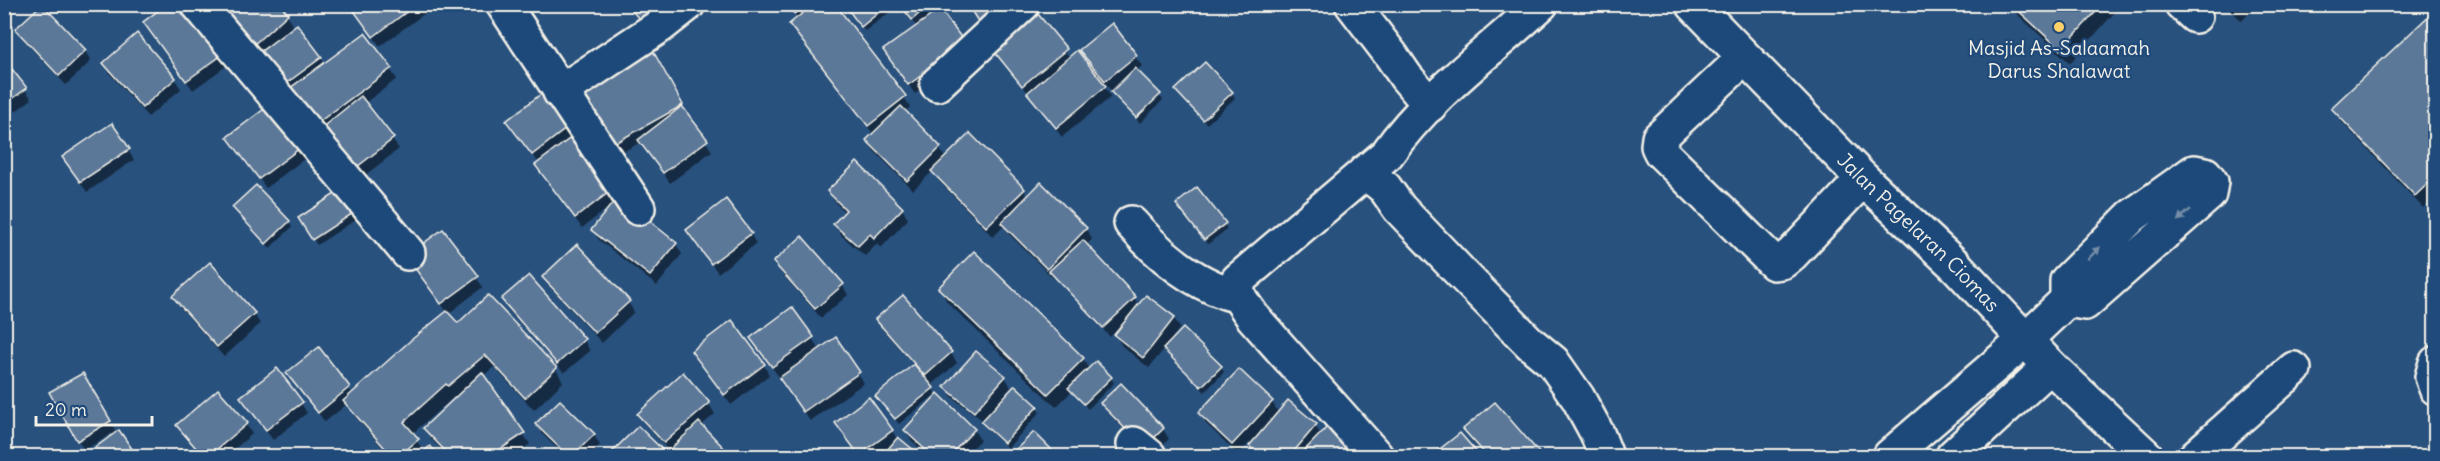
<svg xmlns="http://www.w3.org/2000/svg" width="2440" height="461" viewBox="0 0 2440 461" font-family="Delius,sans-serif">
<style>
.shadow{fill:#0007}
.building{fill:#5b7899;stroke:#f4f1e8;stroke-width:1.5}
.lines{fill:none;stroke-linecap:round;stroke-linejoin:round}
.minor-casing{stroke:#f4f1e8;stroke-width:38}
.secondary-casing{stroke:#f4f1e8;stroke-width:38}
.minor{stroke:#1f4a7a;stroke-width:33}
.secondary{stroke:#1f4a7a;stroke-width:33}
.oneway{fill:#748da6}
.poi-dot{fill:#ffd166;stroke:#1f4a7a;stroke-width:2}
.labels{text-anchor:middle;stroke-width:4.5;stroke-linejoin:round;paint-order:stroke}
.poi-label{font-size:20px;fill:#f4f1e8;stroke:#1f4a7a}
.street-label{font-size:20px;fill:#f4f1e8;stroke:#1f4a7a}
</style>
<rect width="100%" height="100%" fill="#28517e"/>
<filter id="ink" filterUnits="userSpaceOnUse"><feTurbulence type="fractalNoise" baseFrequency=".0167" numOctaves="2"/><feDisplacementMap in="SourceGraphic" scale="12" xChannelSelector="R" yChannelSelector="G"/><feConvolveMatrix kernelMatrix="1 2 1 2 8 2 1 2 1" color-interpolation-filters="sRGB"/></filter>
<g filter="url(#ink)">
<g class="shadow">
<polygon points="210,4 287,14 293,25 282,35 321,57 325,65 365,35 397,79 365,103 399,149 355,183 258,57"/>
<polygon points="349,4 424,4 428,11 380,46"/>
<polygon points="625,4 674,4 647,29"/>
<polygon points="788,4 833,4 904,97 910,107 905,112 939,148 946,159 970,135 1024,190 1028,198 1041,185 1086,229 1092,239 1086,246 1135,298 1139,306 1174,318 1180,328 1172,338 1221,367 1224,372 1205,392 1168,355 1164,349 1149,368 1122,346 1116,336 1120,327 1110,337 1055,277 1053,278 1009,234 1004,226 993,237 939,181 933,171 913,190 874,151 868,141 874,135 797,35 791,24 798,19"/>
<polygon points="844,4 886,4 890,12 865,31"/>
<polygon points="897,4 947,4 940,11 970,55 915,94 891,60 917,27"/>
<polygon points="2006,4 2122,4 2070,63"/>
<polygon points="2224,4 2257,4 2242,21"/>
<polygon points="43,5 85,51 91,61 66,85 23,39 17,29"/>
<polygon points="1033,10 1070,58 1089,68 1090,66 1081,50 1112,25 1142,66 1136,71 1163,100 1140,123 1116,98 1103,80 1101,81 1111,97 1062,137 991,45"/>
<polygon points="2436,11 2436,197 2423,208 2341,121 2333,108"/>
<polygon points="4,18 11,31 4,34"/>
<polygon points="145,23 233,61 193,90"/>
<polygon points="137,35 175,79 181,89 148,117 110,74 104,63"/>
<polygon points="651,51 687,115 712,151 670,183 641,142 613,157 607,147"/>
<polygon points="4,61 32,99 5,119"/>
<polygon points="1232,93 1235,98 1207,124 1180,95"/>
<polygon points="276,102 312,153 266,188 229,138"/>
<polygon points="508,122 566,129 619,199 676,244 682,254 657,286 599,240 593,230 612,205 582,228 543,175 537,165 539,163"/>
<polygon points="128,150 134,160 87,192 70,168"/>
<polygon points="857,164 902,209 908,219 881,248 877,244 865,256 841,235 835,224 845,213 835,202 829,192"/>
<polygon points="344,190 360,217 317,245 300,219"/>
<polygon points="234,208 289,222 292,227 270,248"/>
<polygon points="1181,210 1224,224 1227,229 1208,244"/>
<polygon points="688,230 750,233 756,244 718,273"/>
<polygon points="443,231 483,287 448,314 458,325 556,369 563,382 534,410 494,367 483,376 530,444 522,450 526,456 448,456 431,439 425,428 457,398 455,396 412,434 425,453 430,448 438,456 390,456 353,414 347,404 325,422 288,373 319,349 353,394 448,313 414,267"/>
<polygon points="775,262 842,284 848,295 821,318 781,273"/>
<polygon points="209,264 254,314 260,324 224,357 180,307 174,296"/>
<polygon points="529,277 584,340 590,351 564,373 509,310 503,299"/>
<polygon points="544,277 628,302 634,312 602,343 550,287"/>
<polygon points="940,288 1083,358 1089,370 1111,378 1114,383 1088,409 1072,391 1056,407 947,302"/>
<polygon points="903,297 951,353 957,363 931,386 936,394 899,424 880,401 915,366 883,330 877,319"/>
<polygon points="792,309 820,350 858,373 864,383 810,421 752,339"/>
<polygon points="693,352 764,365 769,375 731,405"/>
<polygon points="83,375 117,434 119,432 136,456 94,456 91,452 113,436 112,434 84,450 51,393"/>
<polygon points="1005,377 1011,387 1006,393 1008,395 1015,387 1040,412 1008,448 986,428 982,420 952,397 946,387"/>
<polygon points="242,398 301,403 307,413 273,440"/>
<polygon points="1272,402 1279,414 1315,425 1321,435 1327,429 1355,456 1257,456 1249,443 1239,455 1206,424 1200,414"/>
<polygon points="1102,403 1163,429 1169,439 1150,456 1108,413"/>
<polygon points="709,404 715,414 701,426 728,456 617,456 614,452 666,455 670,452 645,424 639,414"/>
<polygon points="1494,404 1540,456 1485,456 1471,440 1465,429"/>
<polygon points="837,423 892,431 898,440 919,456 884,456 891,447 877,456 860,456"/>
<polygon points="246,424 252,434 226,456 202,456 178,425"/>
<polygon points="537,425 594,435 600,445 588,456 565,456 543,435"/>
<polygon points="905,430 974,430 980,440 964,456 928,456 911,440"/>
<polygon points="1034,434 1056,456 1011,456"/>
<polygon points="1460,435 1478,456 1434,456"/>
<polygon points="604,452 610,456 600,456"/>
</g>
<g class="building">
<polygon points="42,4 86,50 59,76 15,29"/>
<polygon points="167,4 195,4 229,50 186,81 143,22"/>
<polygon points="212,4 280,4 288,14 251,47"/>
<polygon points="349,4 417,4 373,37"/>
<polygon points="626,4 657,4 640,20"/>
<polygon points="788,4 808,4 794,14"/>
<polygon points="814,4 835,4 906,96 868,126 789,24"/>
<polygon points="844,4 888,4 888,5 861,27"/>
<polygon points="899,4 930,4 912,20"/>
<polygon points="967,4 1004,4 981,26"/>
<polygon points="2011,4 2103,4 2061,50"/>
<polygon points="1033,8 1067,49 1022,86 989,45"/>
<polygon points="940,9 966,44 908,85 883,50"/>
<polygon points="2436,9 2436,176 2415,196 2331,108"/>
<polygon points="1112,23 1137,55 1105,81 1079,50"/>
<polygon points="297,24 322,57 284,85 260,52"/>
<polygon points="137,33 176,78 142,108 103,63"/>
<polygon points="365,33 392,68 312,127 286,91"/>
<polygon points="652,49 683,105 606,148 575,91"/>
<polygon points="1077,50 1106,86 1056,128 1027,93"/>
<polygon points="4,59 27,88 4,105"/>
<polygon points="1205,62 1233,92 1203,120 1175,90"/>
<polygon points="1135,68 1161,94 1136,118 1111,92"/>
<polygon points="541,94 567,128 532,155 506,121"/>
<polygon points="361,96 394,138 348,174 315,133"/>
<polygon points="276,100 308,142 259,179 227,137"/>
<polygon points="682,106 708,140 663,173 638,140"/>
<polygon points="901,106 941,147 907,181 866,140"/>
<polygon points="112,123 130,149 80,182 62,157"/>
<polygon points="581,130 621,183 575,218 535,165"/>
<polygon points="970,133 1025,189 986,227 931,171"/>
<polygon points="857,162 903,208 874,238 870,234 858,246 833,224 846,210 827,191"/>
<polygon points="1041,182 1087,228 1047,269 1001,223"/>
<polygon points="256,185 290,221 266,244 232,207"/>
<polygon points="1197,187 1226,223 1204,240 1176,204"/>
<polygon points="344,188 358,210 312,240 298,218"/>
<polygon points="618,196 677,243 650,276 591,230"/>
<polygon points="726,199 752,233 711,264 686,230"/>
<polygon points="443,229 479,276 441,304 406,256"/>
<polygon points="802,236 844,284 815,309 773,262"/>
<polygon points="1083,240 1136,297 1103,328 1049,271"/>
<polygon points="577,244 630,301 595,333 542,277"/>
<polygon points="974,251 1084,358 1048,394 938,288"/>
<polygon points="210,262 255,313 217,347 172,296"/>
<polygon points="529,275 585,339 557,364 501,299"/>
<polygon points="488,295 557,368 525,398 485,355 448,386 446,384 404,422 419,439 399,456 392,456 343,401 411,340 447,311 458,323"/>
<polygon points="903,295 952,352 925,376 875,319"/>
<polygon points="1146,295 1175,317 1143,358 1114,335"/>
<polygon points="792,307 814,337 772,367 750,338"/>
<polygon points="732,320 765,364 724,395 691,351"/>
<polygon points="1183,328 1222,366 1201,387 1163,349"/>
<polygon points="836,337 860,372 803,412 779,378"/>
<polygon points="319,347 350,387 318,413 286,373"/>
<polygon points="976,351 1006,376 974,412 944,387"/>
<polygon points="1096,361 1112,377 1084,404 1068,388"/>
<polygon points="914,364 934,388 895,419 875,396"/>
<polygon points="277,368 303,402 266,430 240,397"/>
<polygon points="1239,369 1273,401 1232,445 1198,413"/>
<polygon points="482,372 525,433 490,456 450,456 423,428"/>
<polygon points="683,372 710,403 664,443 637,414"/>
<polygon points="83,373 111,421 77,441 49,392"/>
<polygon points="1121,383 1164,428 1144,448 1100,403"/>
<polygon points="1015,385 1038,406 1004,443 981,422"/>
<polygon points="218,389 248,423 209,456 203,456 176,425"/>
<polygon points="938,393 975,429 949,456 932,456 904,430"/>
<polygon points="869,397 893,430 859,455 835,423"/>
<polygon points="560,400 595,434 572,456 568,456 535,424"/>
<polygon points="1288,400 1317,424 1290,456 1261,456 1249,446"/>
<polygon points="1495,402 1542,456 1487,456 1463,429"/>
<polygon points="699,422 725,449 717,456 617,456 612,452 638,426 666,453"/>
<polygon points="1327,427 1355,454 1352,456 1299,456"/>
<polygon points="119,430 137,456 92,456 89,452"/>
<polygon points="1034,432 1058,456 1009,456"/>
<polygon points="1460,433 1480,456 1431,456"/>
<polygon points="898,437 921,456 882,456"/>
<polygon points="430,446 440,456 419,456"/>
</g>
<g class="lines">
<g class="minor-casing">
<g id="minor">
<polyline points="198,4 408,253"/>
<polyline points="503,4 638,208"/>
<polyline points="1352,4 1391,55 1406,77 1430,105"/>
<polyline points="2182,4 2195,16"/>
<polyline points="1744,58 1659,138 1658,146 1661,152 1774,263 1782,262 1792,254 1863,179"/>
<polyline points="937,84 1023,4"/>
<polyline points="560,92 660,26 688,4"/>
<polyline points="1365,172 1385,188 1399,208 1462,274 1530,343 1553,362 1578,398 1597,433 1606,456"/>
<path d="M 1131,223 C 1160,256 1196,286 1239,296"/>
<polyline points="2436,363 2432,377 2436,388"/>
<polyline points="1134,444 1149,456"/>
<path d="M 1376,456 L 1252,316 C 1245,305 1232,292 1238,280 L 1387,154 C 1428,96 1489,52 1541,4"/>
<polyline points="1890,456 2026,339 2067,300 2067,281 2132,216 2194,172 2205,174 2211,182 2209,194 2085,303 2067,300"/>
<polyline points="1953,456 2050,366"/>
<polyline points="2196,456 2294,369"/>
</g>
</g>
<g class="secondary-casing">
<g id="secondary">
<path id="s1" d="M 1693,4 L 1863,179 L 1956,266 L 2050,366 L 2146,456"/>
</g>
</g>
<use href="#minor" class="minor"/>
<use href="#secondary" class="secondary"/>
</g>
<defs><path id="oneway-solid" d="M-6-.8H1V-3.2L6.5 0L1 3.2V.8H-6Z" transform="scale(1.5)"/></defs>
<g class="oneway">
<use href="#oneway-solid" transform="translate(2184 215) rotate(139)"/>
<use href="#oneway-solid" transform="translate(2094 253) rotate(-45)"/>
</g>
</g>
<circle class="poi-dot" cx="2059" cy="27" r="6"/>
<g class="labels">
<g class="poi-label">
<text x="2059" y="55">Masjid As-Salaamah<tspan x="2059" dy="23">Darus Shalawat</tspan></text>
</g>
<g class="street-label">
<text dy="7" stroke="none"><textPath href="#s1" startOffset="321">Jalan Pagelaran Ciomas</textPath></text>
</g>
</g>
<rect width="2440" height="461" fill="none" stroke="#1f4a7a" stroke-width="24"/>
<rect x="12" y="12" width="2416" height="437" fill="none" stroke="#f4f1e8" stroke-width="2" filter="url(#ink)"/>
<path d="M36 416v9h116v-9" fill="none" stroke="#f4f1e8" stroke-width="3"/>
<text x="45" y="416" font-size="18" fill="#f4f1e8" stroke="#1f4a7a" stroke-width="4.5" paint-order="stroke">20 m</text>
</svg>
